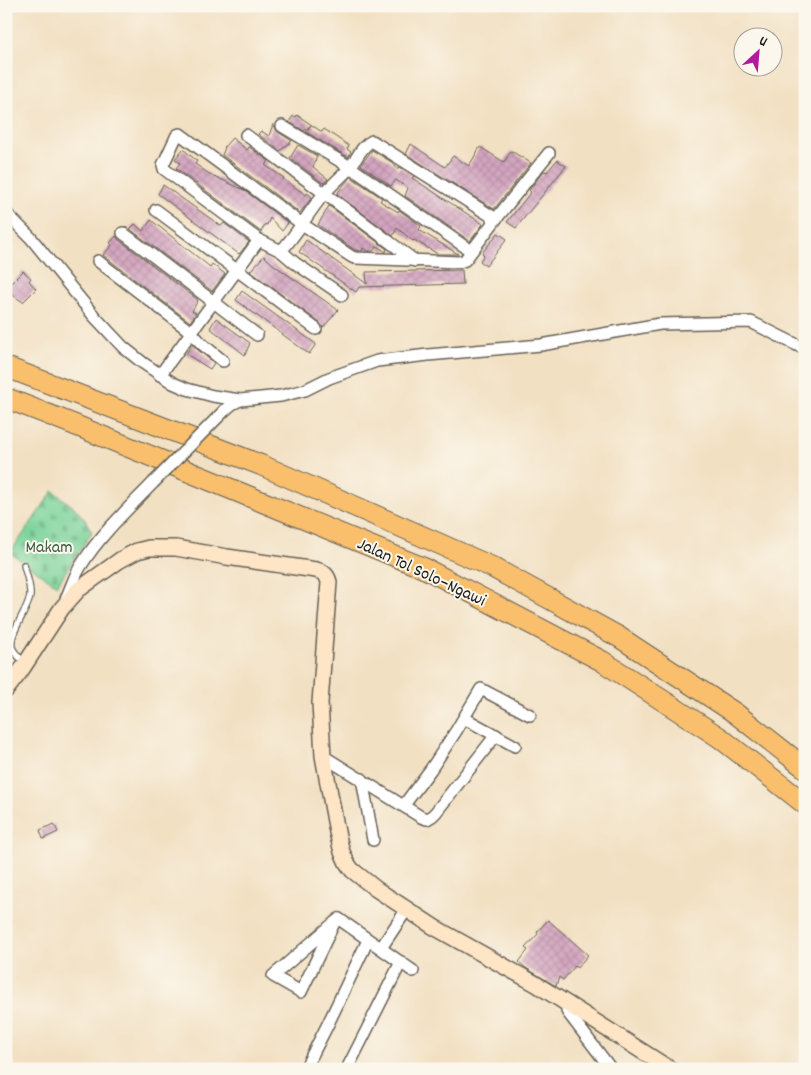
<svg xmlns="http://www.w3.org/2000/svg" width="811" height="1075" viewBox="0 0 811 1075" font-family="Dekko,sans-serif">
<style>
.cemetery{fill:url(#cemetery-stones);stroke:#4a775a}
.building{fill:url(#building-cross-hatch)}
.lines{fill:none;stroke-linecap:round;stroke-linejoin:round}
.lane-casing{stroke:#676156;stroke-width:8}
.street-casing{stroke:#676156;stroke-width:14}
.secondary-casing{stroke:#676156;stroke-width:18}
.highway-casing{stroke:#676156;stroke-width:22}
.lane{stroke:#fff;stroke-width:5.5}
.street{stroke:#fff;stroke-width:11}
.secondary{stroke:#fde5c5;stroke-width:15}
.highway{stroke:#f9bf6d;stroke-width:20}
.street-bridge-casing{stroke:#676156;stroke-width:14;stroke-linecap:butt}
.street-bridge{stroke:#fff;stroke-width:11}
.labels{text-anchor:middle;stroke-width:4;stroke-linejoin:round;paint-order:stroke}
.park-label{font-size:18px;fill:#3c5c47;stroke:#fbf7ec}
.street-label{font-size:18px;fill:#1c1c1c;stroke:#fbf7ec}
</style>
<defs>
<pattern id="cemetery-stones" width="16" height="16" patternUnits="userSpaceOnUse" patternTransform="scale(1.25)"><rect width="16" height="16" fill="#77d298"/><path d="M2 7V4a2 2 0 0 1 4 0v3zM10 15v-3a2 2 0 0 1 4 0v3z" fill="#66b482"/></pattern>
<pattern id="building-cross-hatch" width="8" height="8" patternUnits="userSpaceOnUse" patternTransform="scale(1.25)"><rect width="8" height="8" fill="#d3a5bf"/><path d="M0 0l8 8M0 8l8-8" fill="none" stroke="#b58da4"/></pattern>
</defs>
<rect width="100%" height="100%" fill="#fbf7ec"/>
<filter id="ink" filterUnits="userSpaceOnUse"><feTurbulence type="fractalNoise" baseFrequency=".02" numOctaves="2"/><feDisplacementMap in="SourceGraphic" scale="10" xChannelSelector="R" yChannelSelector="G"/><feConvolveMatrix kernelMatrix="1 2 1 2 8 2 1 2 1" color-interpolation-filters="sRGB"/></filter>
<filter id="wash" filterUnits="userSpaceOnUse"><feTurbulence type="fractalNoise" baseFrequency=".0096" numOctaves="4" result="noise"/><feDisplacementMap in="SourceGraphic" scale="20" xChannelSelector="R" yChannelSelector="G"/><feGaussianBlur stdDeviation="1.12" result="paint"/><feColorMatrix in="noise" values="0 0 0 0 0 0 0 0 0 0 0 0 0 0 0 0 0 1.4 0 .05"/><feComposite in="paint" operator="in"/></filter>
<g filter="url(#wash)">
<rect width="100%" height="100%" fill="#f2e0c2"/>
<polygon class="cemetery" points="53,491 76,509 85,520 92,532 57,585 10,553"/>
<g id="blocks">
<g class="building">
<polygon points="297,115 322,132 324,129 349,146 347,149 351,152 348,157 306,132 311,125 304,131 289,122 293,116 296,117"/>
<polygon points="273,124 278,132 292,141 280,151 258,134 261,131 269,136"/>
<polygon points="232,138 247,150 249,147 269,161 265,165 284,178 283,179 306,195 307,193 312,197 300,213 222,155 225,148 224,147"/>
<polygon points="411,144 445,167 453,156 469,166 480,147 504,162 511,151 531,163 494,209 406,154"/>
<polygon points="298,145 317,156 313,167 328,179 323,183 290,158"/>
<polygon points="183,149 197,161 195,164 215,178 216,177 244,190 288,223 282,231 270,218 267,225 265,224 261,232 176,168 180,163 175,159"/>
<polygon points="372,150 393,163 398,170 400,167 414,176 412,178 483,224 470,241 405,196 408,188 396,180 391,186 361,165"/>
<polygon points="557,160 566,166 516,228 507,222 531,192 529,190 544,171 547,172"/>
<polygon points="351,177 382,198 380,201 398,212 399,210 421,226 419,230 458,254 438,254 414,240 413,241 397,228 393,236 337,194 342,187"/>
<polygon points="163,185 221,226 224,223 249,242 239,254 158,194"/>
<polygon points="329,206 387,249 386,252 377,246 373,251 367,251 363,248 362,251 355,250 318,225"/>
<polygon points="151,220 210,267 212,264 225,274 212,291 130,229 135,224 143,231"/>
<polygon points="498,233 507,239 486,266 480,261 484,255 482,253"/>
<polygon points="116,236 118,239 198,300 192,311 196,313 190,322 103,255 112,245 110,243"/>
<polygon points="306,240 367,284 366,272 462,270 463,284 359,287 356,292 299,252"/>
<polygon points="264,256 274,265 338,310 323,328 320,323 250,271"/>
<polygon points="23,271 31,278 29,281 36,289 23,302 14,296 7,287"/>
<polygon points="242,291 316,344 309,354 236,300"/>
<polygon points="216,318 250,343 245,355 210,328"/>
<polygon points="192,345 214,363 210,369 186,354"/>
<polygon points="54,824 58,832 43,839 40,830"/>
<polygon points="548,920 588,955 577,968 575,966 563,980 559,977 556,986 526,968 519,962 528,950 525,948 538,934 537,932"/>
</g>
</g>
</g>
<g filter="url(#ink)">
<use href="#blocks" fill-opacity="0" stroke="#676156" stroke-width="1"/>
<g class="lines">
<g class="lane-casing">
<path id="lane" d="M 24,565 C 26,575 31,585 30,596 C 28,610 9,633 12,647 C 14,653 20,658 24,662"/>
</g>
<g class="street-casing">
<g id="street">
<polyline points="282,126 350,167 471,251"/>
<polyline points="246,135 415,261"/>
<polyline points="156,210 316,329"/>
<polyline points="6,213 31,238 94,316 123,347 143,363 173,383 187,389 213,396 240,400 232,404 224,411"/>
<path d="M 496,219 L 372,141 C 361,146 358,158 350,167 C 342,177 331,185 323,195 C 308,213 297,234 281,251 L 259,240 L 164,169 L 163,165 L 177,135 L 180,134 L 302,224 L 352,257 L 355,258 L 459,262 L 465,260 L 496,219 L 549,153"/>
<polyline points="123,233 257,335"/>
<polyline points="281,251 295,263 342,295"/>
<polyline points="98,261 191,332 202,344 223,361"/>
<polyline points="160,375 259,240"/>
<polyline points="240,400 281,396 305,390 329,378 377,361 428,355 541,345 660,324 751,322 805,349"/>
<path d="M 66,599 C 71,588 75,574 82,564 C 100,535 129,508 153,483"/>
<polyline points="464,718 515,746"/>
<polyline points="323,756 421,817 427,819 432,816 436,812 496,735"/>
<polyline points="362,779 373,840"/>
<polyline points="404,805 431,769 456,731 481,689 530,715"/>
<polyline points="334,923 301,992 273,976 334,923 339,919 413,971"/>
<polyline points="381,948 407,909"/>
<polyline points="567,1003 567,1011 569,1014 611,1069"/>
<polyline points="305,1069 327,1026 368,940"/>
<polyline points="347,1069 401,962"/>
</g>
</g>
<g class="secondary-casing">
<path id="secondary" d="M 6,690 L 20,672 L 62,608 L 78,590 L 120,560 L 137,551 L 149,548 L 176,548 L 227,557 L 316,570 C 323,572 327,574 329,582 L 320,703 L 323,756 L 337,832 L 342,852 L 347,863 L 352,870 L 376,889 L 434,927 L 536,984 L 670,1069"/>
</g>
<g class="highway-casing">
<g id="highway">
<polyline points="6,367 261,465 492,567 619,637 735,713 805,768"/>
<polyline points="6,398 70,423 426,569 602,661 719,737 805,804"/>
</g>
</g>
<use href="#lane" class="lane"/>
<use href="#street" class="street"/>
<use href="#secondary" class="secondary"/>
<use href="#highway" class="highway"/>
<g class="street-bridge-casing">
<polyline id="street-bridge" points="153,483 224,411"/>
</g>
<use href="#street-bridge" class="street-bridge"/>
</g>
</g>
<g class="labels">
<g class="park-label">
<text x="49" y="552">Makam</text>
</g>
<g class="street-label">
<text transform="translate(422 571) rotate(25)" y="6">Jalan Tol Solo–Ngawi</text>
</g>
</g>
<rect width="811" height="1075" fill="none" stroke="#fbf7ec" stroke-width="25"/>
<g transform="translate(758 52) rotate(26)"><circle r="24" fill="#fbf7ec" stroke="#a29f99"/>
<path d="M0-4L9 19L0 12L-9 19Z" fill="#b5179e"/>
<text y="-8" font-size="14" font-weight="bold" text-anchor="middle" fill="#1c1c1c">U</text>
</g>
</svg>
